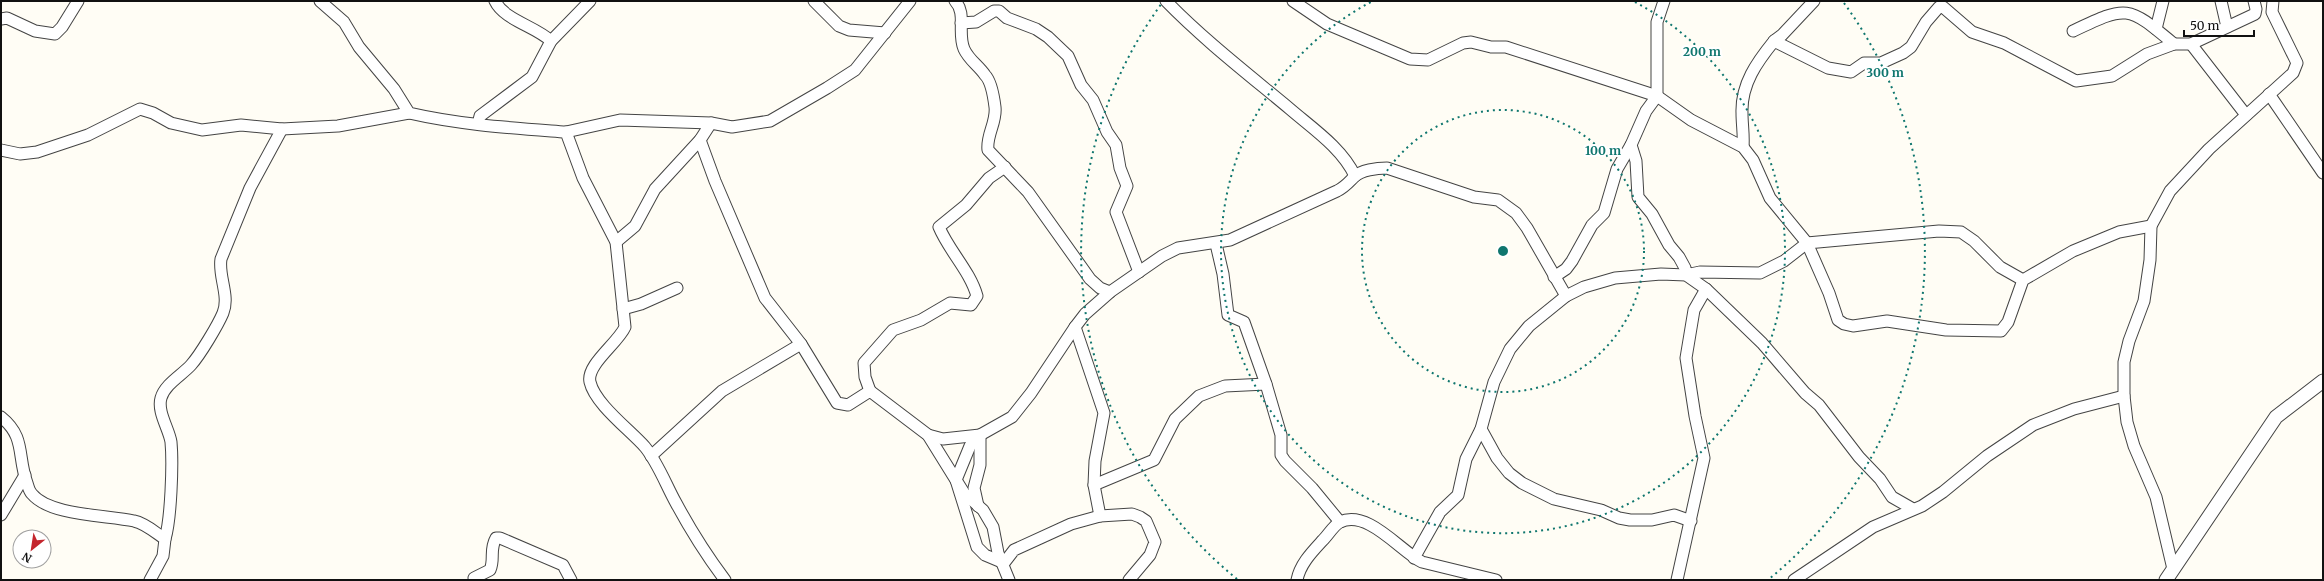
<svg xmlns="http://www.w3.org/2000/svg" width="2324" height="581" viewBox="0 0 2324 581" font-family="Merriweather,serif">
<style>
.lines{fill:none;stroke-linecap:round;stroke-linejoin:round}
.minor-casing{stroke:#444;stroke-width:13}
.tertiary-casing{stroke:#444;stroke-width:15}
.minor{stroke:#fff;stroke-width:11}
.tertiary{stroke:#fff;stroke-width:13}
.ring{fill:none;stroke:#0f766e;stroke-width:2;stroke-dasharray:2 4}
.centre{fill:#0f766e;stroke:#fff;stroke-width:2}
.ring-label{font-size:12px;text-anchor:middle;font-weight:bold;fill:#0f766e;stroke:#fff;stroke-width:4;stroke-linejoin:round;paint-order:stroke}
</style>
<rect width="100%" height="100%" fill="#fffdf5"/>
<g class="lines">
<g class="minor-casing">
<g id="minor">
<path d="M 320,1 L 344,22 L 359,47 L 394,89 L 409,113 C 461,125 513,128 566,132 L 583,178 L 616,242 L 625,327 C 618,343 586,365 590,382 C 595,404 630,430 645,447 C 658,463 666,485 676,503 C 690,529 707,556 725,580"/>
<path d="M 495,1 C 504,20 535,26 551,41"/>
<polyline points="814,1 839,26 849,30 885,33"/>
<path d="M 955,1 C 967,13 957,33 964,49 C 969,60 978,65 985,75 C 991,81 994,99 995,107 C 997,122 986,135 988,150 L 1028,192 L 1090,279 L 1100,288 L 1110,292"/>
<path d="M 1166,1 C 1204,40 1248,74 1290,109 C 1312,128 1342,148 1355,176"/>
<polyline points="1293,1 1327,24 1410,59 1428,60 1463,43 1471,42 1491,47 1506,47 1657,96 1691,120 1743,147 1753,160 1770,198 1807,243 1829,293 1838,320 1844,324 1853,326 1887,321 1946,330 2001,331 2008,322 2023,280 2073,251 2119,232 2151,226"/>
<polyline points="2221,1 2227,27"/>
<polyline points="1,19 7,18 35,31 55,34 62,27 78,1"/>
<polyline points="961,23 976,22 994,11 999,11 1007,18 1036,29 1048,37 1068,56 1081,85 1093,100 1107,132 1116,145 1120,168 1127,186 1116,212 1139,272"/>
<polyline points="2156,29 2163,1"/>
<path d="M 2073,31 C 2128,5 2127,5 2174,44"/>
<polyline points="1774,41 1782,35 1814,1"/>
<polyline points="2191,44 2246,115"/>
<polyline points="2269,94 2323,173"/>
<polyline points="478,124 480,116 532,77 551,41 590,1"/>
<polyline points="566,132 620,120 711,123"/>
<polyline points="700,140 715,181 765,298 801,344 837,403 848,405 870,391 928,435 964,493 983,510 993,527 998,553 1009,580"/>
<polyline points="1631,145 1636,161 1638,197 1652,214 1669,245 1679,257 1685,268 1686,275 1700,272 1760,273 1784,261 1807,243 1939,231 1961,232 1974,241 2000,267 2023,280"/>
<path d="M 1743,147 C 1744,135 1742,125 1742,113 C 1741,84 1757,62 1774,41 L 1828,68 L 1851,72 L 1864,63 L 1881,63 L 1903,53 L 1911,47 L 1926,22 L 1939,7 L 1943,7 L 1972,32 L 2004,43 L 2076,81 L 2112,76 L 2147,54 L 2174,44 L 2191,44 L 2255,14 L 2256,9 L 2254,1"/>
<polyline points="1,150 20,154 37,152 88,135 140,109 153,113 171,123 202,130 241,125 282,129 338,126 409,113"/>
<polyline points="616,242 635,226 655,189 700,140 711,123 732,127 770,121 827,88 855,70 910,1"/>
<polyline points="1216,244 1223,274 1228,315 1244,322 1266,384 1281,435 1281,455 1285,461 1312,488 1340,522"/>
<polyline points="1554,277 1566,269 1572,261 1592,225 1604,213 1617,169 1631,145 1646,111 1657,96 1657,22 1664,1"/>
<polyline points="623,309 641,304 677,288"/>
<polyline points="1075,327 1104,413 1095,461 1094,485 1100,516"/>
<path d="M 870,391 L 865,377 L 864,363 L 893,330 L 921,320 L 950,303 L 971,305 L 977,296 C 970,271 949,251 939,227 L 966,205 L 989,178 L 1005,167"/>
<path d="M 1,417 C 26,437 17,456 27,483 C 28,486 29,491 32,494 C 50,516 108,515 134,521 C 145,523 156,533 165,539 L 163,556 L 150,580"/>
<polyline points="1481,429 1497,458 1509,473 1522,483 1554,499 1601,510 1619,518 1630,520 1652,520 1674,515 1691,521"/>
<polyline points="928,435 943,439 980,435 980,465 974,488 978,506"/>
<polyline points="651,456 722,391 801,344"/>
<polyline points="1094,485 1154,460 1175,419 1199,396 1225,386 1266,384"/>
<polyline points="1,515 25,475"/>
<path d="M 165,539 C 171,519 173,464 171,442 C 169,429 157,412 161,398 C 165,384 182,375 191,365 C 200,355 218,325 223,313 C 230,296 218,276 221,259 L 250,188 L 282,129"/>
<polyline points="1414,558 1440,512 1458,495 1466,459 1481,429 1494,382 1510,349 1529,326 1566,296 1584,287 1615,278 1661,274 1686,275 1706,289 1762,343 1805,393 1819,405 1859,457 1880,479 1892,497 1913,509"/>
<polyline points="2173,569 2156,497 2134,446 2127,422 2124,396 2124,362 2129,341 2144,301 2150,260 2151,226 2170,191 2209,149 2293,73 2297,63 2272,12 2273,1"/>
<path d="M 474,578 L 490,570 C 495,559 489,550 496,538 L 500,538 L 563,565 L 571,580"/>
<path d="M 1129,580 L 1150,555 L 1155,542 L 1146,521 L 1140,517 L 1132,514 L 1100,516 L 1071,524 L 1014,550 L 1004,563 L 985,555 L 977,547 L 956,480 L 970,446 L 980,435 L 1012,417 L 1031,393 L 1075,327 L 1085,314 L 1110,292 L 1162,256 L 1178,248 L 1230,240 L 1337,191 C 1345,187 1348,183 1354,177 C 1361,170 1377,168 1387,168 L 1474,197 L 1498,200 L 1516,213 L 1527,228 L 1566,296"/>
<path d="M 1297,580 C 1300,564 1312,552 1323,540 C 1328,535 1334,525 1340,522 C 1368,509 1400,551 1422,562 L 1496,580"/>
<polyline points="1677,580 1704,458 1695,416 1686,358 1694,310 1706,289"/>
<polyline points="1794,580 1873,527 1922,506 1943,492 1987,456 2033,425 2074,409 2124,396"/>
</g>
</g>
<g class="tertiary-casing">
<polyline id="tertiary" points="2166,580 2276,417 2323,381"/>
</g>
<use href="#minor" class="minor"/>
<use href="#tertiary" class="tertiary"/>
</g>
<g class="ring">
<circle cx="1503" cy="251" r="141"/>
<path d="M1635 2A282 282 0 1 1 1371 2"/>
<path d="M1237 579A422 422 0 0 1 1162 3M1844 3A422 422 0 0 1 1769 579"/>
</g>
<circle cx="1503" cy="251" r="6" class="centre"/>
<g class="ring-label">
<text x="1702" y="56">200 m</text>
<text x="1885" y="77">300 m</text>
<text x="1603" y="155">100 m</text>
</g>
<rect width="2324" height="581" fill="none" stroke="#111111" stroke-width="4"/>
<g transform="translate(32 549) rotate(210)"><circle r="19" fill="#ffffff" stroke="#a0a0a0"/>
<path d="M0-3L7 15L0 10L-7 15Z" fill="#c4262e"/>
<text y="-6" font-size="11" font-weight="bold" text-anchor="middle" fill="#111111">N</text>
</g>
<path d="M2184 30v6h70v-6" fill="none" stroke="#111111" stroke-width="2"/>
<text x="2190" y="30" font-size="12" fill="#111111" stroke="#ffffff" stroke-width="3" paint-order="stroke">50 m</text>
</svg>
